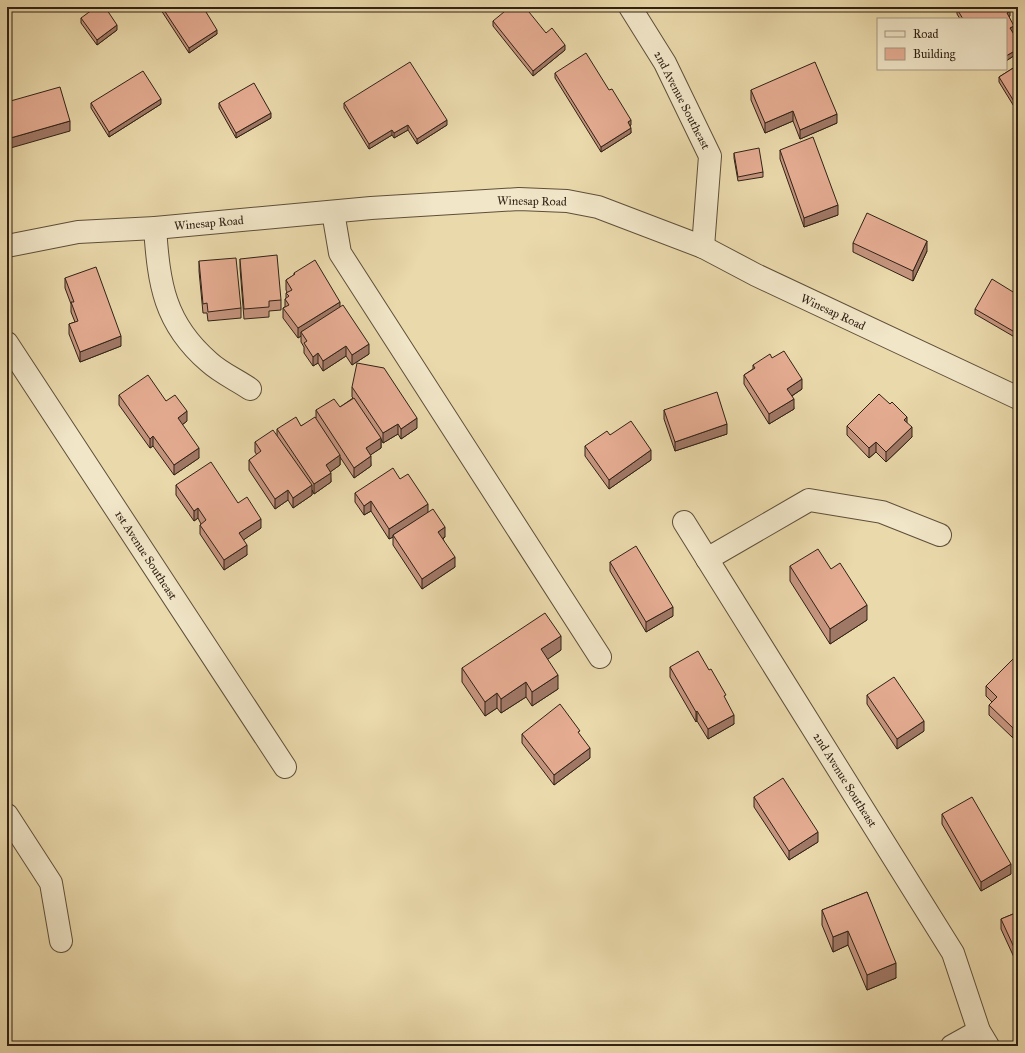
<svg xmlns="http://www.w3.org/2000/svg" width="1025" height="1053" viewBox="0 0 1025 1053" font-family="'IM FELL Great Primer',serif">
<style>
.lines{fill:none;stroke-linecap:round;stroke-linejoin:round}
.minor-casing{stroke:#5e4f3a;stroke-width:24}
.tertiary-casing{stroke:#5e4f3a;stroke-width:24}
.minor{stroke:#f1e6c8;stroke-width:22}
.tertiary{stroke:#f1e6c8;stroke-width:22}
.wall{fill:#c5947e;stroke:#302115}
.shaded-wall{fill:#a07866;stroke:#302115}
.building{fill:#e5ac92;stroke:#302115}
.labels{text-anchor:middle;stroke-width:4;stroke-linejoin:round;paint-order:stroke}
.street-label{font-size:12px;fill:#302115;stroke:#f1e6c8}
</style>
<rect width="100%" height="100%" fill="#ead9ab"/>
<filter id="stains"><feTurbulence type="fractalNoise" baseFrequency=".005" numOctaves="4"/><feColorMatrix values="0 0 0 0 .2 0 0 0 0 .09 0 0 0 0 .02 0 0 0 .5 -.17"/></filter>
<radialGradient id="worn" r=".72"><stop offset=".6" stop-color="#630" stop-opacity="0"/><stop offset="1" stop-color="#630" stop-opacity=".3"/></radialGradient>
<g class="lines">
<g class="minor-casing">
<g id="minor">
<polyline points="630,7 665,63 710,156 703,247"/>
<polyline points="333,212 340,253 600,657"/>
<path d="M 155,228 C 159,284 164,323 209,362 C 221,373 237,380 250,389"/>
<polyline points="7,343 285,767"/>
<polyline points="684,522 953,953 979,1031 988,1046"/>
<polyline points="707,559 809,500 882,512 940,535"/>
<polyline points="7,815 51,883 61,941"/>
<polyline points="952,1046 979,1031"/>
</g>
</g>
<g class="tertiary-casing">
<polyline id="tertiary" points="7,246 78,232 155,228 371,208 519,199 567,201 598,207 703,247 756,275 1018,398"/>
</g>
<use href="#minor" class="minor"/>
<use href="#tertiary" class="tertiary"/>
</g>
<g class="wall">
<polygon points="159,7 203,7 217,34 189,53"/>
<polygon points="957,9 1010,16 1009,17 1014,31 1013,32 1018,53 1006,61 1006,19 960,19 957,14"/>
<polygon points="81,18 117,30 97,45 81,23"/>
<polygon points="493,21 546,33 565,50 533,76 493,26"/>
<polygon points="1018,65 1018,106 1015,108 999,82 999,77"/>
<polygon points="555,73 631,125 630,126 631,133 601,152 555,78"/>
<polygon points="751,90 837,123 800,139 793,121 765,133 751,100"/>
<polygon points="91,103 161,104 109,137 91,108"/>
<polygon points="219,103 271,118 236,138 219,108"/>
<polygon points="344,103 447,125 417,144 408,130 394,138 392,135 369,149 344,108"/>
<polygon points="780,150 838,215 804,227 780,159"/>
<polygon points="734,153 763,172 763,177 738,181 734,158"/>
<polygon points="853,243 927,251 913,281 853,252"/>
<polygon points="240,259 281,300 281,310 269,311 269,317 244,319 240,268"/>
<polygon points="199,261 241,308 241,318 208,321 207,313 203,313 199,271"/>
<polygon points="294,273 340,307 369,354 352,365 346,356 323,371 318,363 313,366 304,353 304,347 301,342 301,336 298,338 283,318 283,308 285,307 285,299 286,298 286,293 287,292 286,290 286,280 294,275"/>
<polygon points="65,278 121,346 80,362 69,334 69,324 75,322 71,312 71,304 65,288"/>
<polygon points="1018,295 1018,339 975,314 975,309"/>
<polygon points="753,365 802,389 792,396 794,409 769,424 744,384 744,375 753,369"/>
<polygon points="352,387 417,428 401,439 398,434 383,443 381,439 381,448 370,455 371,466 354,478 340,457 340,465 330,472 331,482 314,494 312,490 312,495 293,508 288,500 275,509 249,470 249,460 257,455 255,452 255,442 277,436 277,429 301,426 316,418 316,410 340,407 353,398 352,397"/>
<polygon points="119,395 166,401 187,421 182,425 199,458 174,475 153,446 150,448 119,405"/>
<polygon points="664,410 727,434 675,451 664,419"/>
<polygon points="907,423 912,437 886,462 876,452 869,458 847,435 847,426"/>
<polygon points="585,446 651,460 609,489 585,456"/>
<polygon points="400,479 428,512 445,537 443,539 455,567 422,589 393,545 393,537 389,539 371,511 364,515 355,502 355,493"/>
<polygon points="176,485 238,503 261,528 243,540 247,555 224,570 200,534 200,525 201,524 198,518 194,521 176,495"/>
<polygon points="610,562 673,616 646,632 610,571"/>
<polygon points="790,566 867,620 830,644 790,581"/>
<polygon points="561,650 547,659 558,689 532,706 526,697 501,713 497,708 485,716 462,682 462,668"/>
<polygon points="1018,654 1018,733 1013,738 989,715 989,705 992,702 986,696 986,686"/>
<polygon points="670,667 726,701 734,724 708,739 697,721 696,722 670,677"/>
<polygon points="867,695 924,731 897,749 867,704"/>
<polygon points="522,734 590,758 554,785 522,743"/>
<polygon points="754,797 818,842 789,860 754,807"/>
<polygon points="942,814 1011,874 981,891 942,824"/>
<polygon points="867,892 896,978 867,990 848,945 833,952 822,925 822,910"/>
<polygon points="1018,912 1018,966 1001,929 1001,919"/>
</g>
<g class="shaded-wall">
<polygon points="1010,11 1010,16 1007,18 1007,13"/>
<polygon points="117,25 117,30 97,45 97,40"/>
<polygon points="1014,26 1014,31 1010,33 1010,28"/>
<polygon points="217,30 217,34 189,53 189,48"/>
<polygon points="565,45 565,50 533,76 533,71"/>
<polygon points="1018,49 1018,53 1006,61 1006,56"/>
<polygon points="161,99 161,104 109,137 109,132"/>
<polygon points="1018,101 1018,106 1015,108 1015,103"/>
<polygon points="793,111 793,121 765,133 765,123"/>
<polygon points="271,113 271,118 236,138 236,133"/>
<polygon points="837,114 837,123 800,139 800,130"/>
<polygon points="447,120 447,125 417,144 417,139"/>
<polygon points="631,120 631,125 628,127 628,122"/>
<polygon points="70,121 70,131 7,149 7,139"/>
<polygon points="408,125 408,130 394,138 394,133"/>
<polygon points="631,128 631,133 601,152 601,147"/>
<polygon points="392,130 392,135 369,149 369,144"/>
<polygon points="838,205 838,215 804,227 804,218"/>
<polygon points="927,241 927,251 913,281 913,271"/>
<polygon points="340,302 340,311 301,332 301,336 298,338 298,328"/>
<polygon points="121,336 121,346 80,362 80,352"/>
<polygon points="369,344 369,354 352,365 352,355"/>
<polygon points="346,346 346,356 323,371 323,361"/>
<polygon points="318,353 318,363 313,366 313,357"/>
<polygon points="802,379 802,389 787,399 787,389"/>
<polygon points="794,399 794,409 769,424 769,414"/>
<polygon points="187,411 187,421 178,428 178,418"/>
<polygon points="907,417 907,427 904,420"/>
<polygon points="417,418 417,428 401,439 401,429"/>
<polygon points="398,424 398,434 383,443 383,433"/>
<polygon points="727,424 727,434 675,451 675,442"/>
<polygon points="912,427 912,437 886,462 886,452"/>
<polygon points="153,436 153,446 150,448 150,439"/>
<polygon points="381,438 381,448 366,458 366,448"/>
<polygon points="876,442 876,452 869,458 869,448"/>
<polygon points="199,448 199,458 174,475 174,465"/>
<polygon points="651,450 651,460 609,489 609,480"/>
<polygon points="340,455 340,465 326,475 326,465"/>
<polygon points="371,456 371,466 354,478 354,468"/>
<polygon points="331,473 331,482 314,494 314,484"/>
<polygon points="312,485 312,495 293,508 293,498"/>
<polygon points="288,490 288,500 275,509 275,499"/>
<polygon points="371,501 371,511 364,515 364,506"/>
<polygon points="428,504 428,513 393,535 393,537 389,539 389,529"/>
<polygon points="198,508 198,518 194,521 194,511"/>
<polygon points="261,519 261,528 239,543 239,533"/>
<polygon points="445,527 445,537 438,541 438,532"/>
<polygon points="247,545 247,555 224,570 224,560"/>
<polygon points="455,557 455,567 422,589 422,579"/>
<polygon points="867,605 867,620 830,644 830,629"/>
<polygon points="673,607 673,616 646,632 646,622"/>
<polygon points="561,636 561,650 541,664 541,649"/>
<polygon points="558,675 558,689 532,706 532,692"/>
<polygon points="526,682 526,697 501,713 501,699"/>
<polygon points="497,693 497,708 485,716 485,702"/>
<polygon points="697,711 697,721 696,722 696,712"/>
<polygon points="734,715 734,724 708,739 708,729"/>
<polygon points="924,721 924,731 897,749 897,739"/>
<polygon points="1018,723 1018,733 1013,738 1013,728"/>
<polygon points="590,748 590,758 554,785 554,775"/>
<polygon points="818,832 818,842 789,860 789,851"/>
<polygon points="1011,864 1011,874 981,891 981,882"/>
<polygon points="848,931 848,945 833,952 833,937"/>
<polygon points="896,963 896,978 867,990 867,975"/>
</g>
<g class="building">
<polygon points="96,7 105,7 117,25 97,40 81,18"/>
<polygon points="162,7 203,7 217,30 189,48"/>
<polygon points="510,7 525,7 546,33 552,28 565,45 533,71 493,21"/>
<polygon points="960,7 1008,7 1010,11 1007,13 1014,26 1010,28 1018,41 1018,49 1006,56 1006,19 963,19 957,9"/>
<polygon points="586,53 609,90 612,89 631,120 628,122 631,128 601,147 555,73"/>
<polygon points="410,62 447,120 417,139 408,125 394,133 392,130 369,144 344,103"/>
<polygon points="815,62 837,114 800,130 793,111 765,123 751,90"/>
<polygon points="1018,65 1018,101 1015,103 999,77"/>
<polygon points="143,71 161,99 109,132 91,103"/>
<polygon points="254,83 271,113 236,133 219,103"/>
<polygon points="60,87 70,121 7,139 7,102"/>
<polygon points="813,137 838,205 804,218 780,150"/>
<polygon points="759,148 763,172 738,177 734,153"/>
<polygon points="867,213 927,241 913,271 853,243"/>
<polygon points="277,255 281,300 269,301 269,307 244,309 240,259"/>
<polygon points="236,258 241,308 208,312 207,303 203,304 199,261"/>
<polygon points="315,260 340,302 298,328 283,308 289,305 285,299 289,296 286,293 292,290 286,280 295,274 294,273"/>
<polygon points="96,267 121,336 80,352 69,324 78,321 71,302 74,302 65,278"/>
<polygon points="992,279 1018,295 1018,334 975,309"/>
<polygon points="343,305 369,344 352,355 346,346 323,361 318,353 313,357 304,343 307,341 301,332"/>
<polygon points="784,351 802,379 787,389 794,399 769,414 744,375 755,368 753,365 770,354 772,358"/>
<polygon points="357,363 384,368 417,418 401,429 398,424 383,433 352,387"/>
<polygon points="148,375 166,401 175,395 187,411 178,418 199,448 174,465 153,436 150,439 119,395"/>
<polygon points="717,392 727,424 675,442 664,410"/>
<polygon points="879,394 890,404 892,402 907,417 904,420 912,427 886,452 876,442 869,448 847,426"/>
<polygon points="354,398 381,438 366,448 371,456 354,468 316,410 334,399 340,407"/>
<polygon points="296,417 301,426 315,417 340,455 326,465 331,473 314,484 277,429"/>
<polygon points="631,421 651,450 609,480 585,446 607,431 610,435"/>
<polygon points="273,430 312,485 293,498 288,490 275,499 249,460 261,451 255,442"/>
<polygon points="211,462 238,503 247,497 261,519 239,533 247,545 224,560 200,525 206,520 198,508 194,511 176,485"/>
<polygon points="393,468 400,479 408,474 428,504 389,529 371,501 364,506 355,493"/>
<polygon points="433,509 445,527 438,532 455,557 422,579 393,535"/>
<polygon points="636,546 673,607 646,622 610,562"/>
<polygon points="818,549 831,569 840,563 867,605 830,629 790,566"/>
<polygon points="545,613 561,636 541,649 558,675 532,692 526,682 501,699 497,693 485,702 462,668"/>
<polygon points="698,651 709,670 711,669 726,695 724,696 734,715 708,729 697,711 696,712 670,667"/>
<polygon points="1018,654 1018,723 1013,728 989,705 997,697 986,686"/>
<polygon points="894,677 924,721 897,739 867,695"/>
<polygon points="560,704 580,731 578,732 590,748 554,775 522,734"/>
<polygon points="783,778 818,832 789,851 754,797"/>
<polygon points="972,797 1011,864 981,882 942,814"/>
<polygon points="867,892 896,963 867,975 848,931 833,937 822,910"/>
<polygon points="1018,912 1018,956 1001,919"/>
</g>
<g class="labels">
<g class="street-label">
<text transform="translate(682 100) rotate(63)" y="4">2nd Avenue Southeast</text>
<text transform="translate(532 201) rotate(1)" y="4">Winesap Road</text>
<text transform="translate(209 223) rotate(-5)" y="4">Winesap Road</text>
<text transform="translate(833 312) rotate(25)" y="4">Winesap Road</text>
<text transform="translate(146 555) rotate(57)" y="4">1st Avenue Southeast</text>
<text transform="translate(845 780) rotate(58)" y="4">2nd Avenue Southeast</text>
</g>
</g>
<rect width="1025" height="1053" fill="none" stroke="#ead9ab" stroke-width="24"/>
<rect x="8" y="8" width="1009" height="1037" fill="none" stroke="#302115" stroke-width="2"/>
<rect x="12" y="12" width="1001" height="1029" fill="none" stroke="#302115"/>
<rect x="877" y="18" width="130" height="52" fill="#f1e6c8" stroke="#a49780"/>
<rect x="885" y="31" width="20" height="6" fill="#f1e6c8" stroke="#a49780"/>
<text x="913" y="38" font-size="12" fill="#302115">Road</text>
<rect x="885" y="48" width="20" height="12" fill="#e5ac92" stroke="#a49780"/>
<text x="913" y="58" font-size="12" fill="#302115">Building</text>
<rect width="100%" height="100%" filter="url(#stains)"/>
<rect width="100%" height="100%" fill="url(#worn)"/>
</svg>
